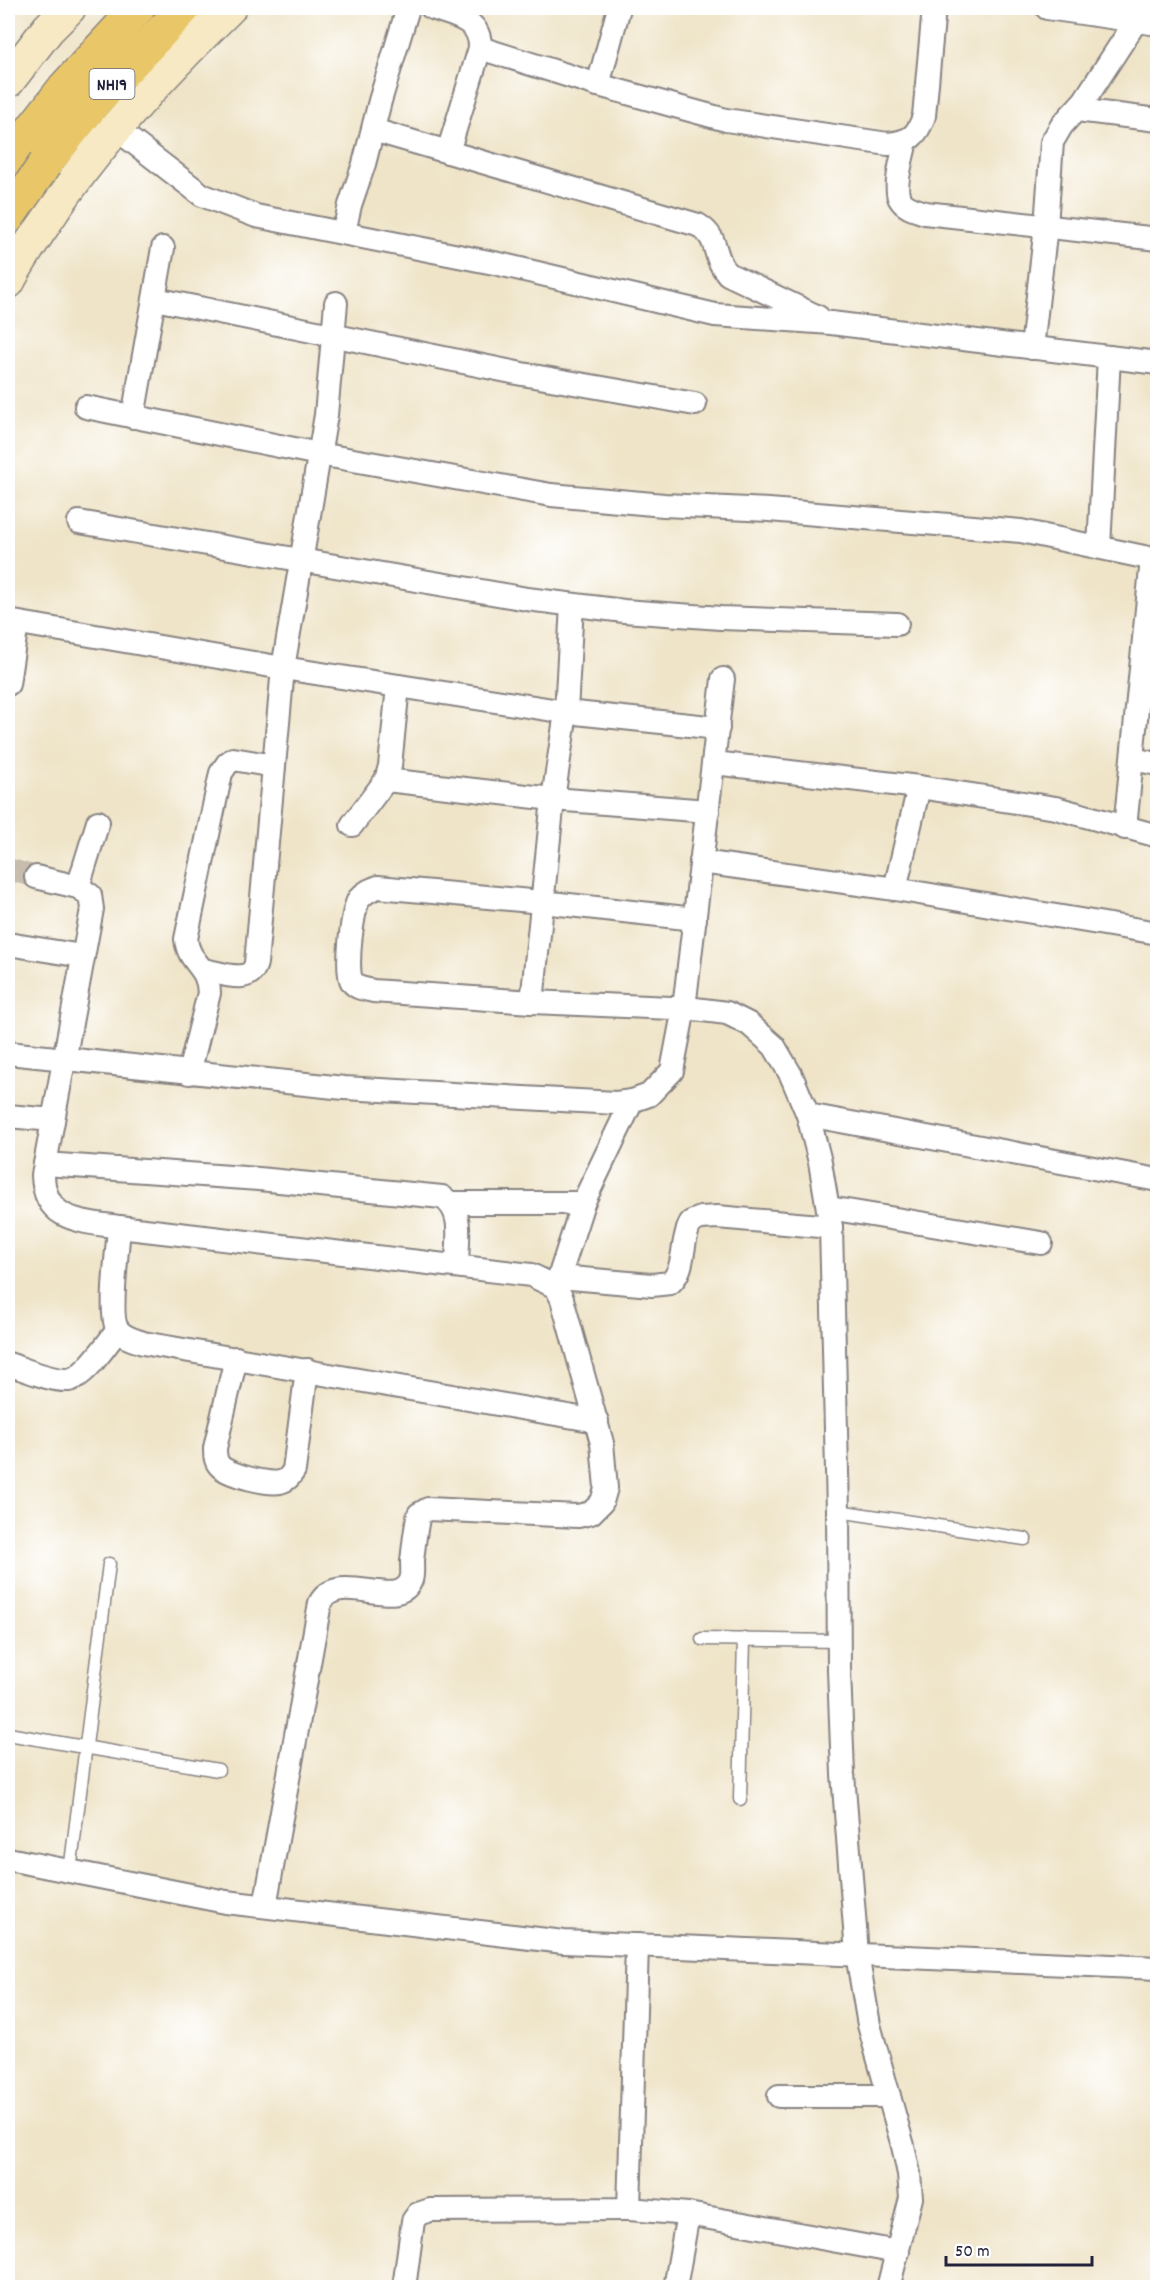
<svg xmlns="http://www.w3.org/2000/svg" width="1165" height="2295" viewBox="0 0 1165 2295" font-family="Dekko,sans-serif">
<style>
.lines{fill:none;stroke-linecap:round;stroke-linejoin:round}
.street-tunnel{stroke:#c6bdac;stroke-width:22;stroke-dasharray:22 11;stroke-linecap:butt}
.lane-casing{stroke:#888382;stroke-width:15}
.street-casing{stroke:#888382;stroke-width:26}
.secondary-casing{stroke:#888382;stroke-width:36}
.highway-casing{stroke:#888382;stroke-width:36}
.lane{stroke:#fff;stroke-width:12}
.street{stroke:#fff;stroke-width:22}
.secondary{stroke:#f6e9c3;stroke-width:33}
.highway{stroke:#e9c769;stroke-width:33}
.highway-bridge-casing{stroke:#888382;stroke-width:36;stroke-linecap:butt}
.highway-bridge{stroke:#e9c769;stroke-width:33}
.labels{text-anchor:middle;stroke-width:4.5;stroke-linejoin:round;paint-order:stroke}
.shield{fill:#fff;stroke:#646476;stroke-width:1.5}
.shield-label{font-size:18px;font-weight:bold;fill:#22223b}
</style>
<rect width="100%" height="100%" fill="#fff"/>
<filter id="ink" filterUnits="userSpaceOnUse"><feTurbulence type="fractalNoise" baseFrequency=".0167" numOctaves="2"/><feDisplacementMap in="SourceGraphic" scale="12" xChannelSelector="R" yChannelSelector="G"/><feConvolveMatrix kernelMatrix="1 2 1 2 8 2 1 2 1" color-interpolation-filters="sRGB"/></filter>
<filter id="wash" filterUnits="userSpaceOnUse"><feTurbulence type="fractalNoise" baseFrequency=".008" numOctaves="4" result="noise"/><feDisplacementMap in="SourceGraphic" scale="24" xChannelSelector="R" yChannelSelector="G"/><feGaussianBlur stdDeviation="1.35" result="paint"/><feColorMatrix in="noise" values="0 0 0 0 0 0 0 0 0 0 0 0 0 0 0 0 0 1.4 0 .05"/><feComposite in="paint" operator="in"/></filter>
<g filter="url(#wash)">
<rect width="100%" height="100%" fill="#efe4c8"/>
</g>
<g filter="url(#ink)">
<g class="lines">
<polyline class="street-tunnel" points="8,869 36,877"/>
<g class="lane-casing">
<g id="lane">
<polyline points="838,1511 1025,1539"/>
<polyline points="702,1639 839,1641"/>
<polyline points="8,1734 218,1770"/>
<polyline points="740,1799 744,1639"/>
<polyline points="70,1871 109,1564"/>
</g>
</g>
<g class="street-casing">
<g id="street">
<path d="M 432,8 C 454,16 481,19 480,48 L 448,152"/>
<polyline points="1047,8 1158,24"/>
<path d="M 480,48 L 598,85 L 726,120 L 888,144 C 910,141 917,137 924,116 L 934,8"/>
<polyline points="598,85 619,8"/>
<polyline points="1077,110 1158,120"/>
<polyline points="115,128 202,195 256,216 499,264 715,315 831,323 1158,363"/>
<path d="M 373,130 L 698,225 C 721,239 711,256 728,274 L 818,317"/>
<path d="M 906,141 C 903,154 893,189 900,199 C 905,208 917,210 925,213 L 1158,239"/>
<polyline points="344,232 350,205 364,164 380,101 408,8"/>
<polyline points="155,299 522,374 695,404"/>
<polyline points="1032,348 1046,226 1052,142 1062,125 1084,101 1136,21"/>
<polyline points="86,407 319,454 551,495 664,505 769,510 1021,531 1158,560"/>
<polyline points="133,417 163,248"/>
<polyline points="79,522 527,599 624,611 721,618 897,624"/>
<polyline points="1099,547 1109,357"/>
<polyline points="8,621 283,668 566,712 718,728"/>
<polyline points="8,684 17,623"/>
<polyline points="1132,759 1158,764"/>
<polyline points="714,763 919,787 1056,808 1158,836"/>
<polyline points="386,780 553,799 708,811"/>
<polyline points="352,825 386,780 390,766 398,686"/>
<polyline points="1125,828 1152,559"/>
<polyline points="701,862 895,889 1158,933"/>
<path d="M 36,877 L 78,887 L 90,895 L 92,909 L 43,1175 C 44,1222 82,1221 119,1227 L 531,1275 L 556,1287 L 562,1299 L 602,1443 L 606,1488 L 602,1502 L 591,1513 L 578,1516 L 428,1509 L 419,1514 C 415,1530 414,1545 412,1561 C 412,1567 413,1575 411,1580 C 398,1613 339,1568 320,1603 L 265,1906"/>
<polyline points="78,887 98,822"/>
<polyline points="895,889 919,787"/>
<path d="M 695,919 L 542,902 L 378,887 C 370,890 365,892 359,899 C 352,910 345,972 352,982 C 357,989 366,989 373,991 L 532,1002 L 695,1009 L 727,1013 L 749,1024 L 774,1046 L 791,1075 L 808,1115 L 820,1162 L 831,1227 L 838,1511 L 839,1670 L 843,1774 L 857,1954 L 869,2025 L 903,2146 L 909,2174 L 911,2198 L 888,2288"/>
<polyline points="8,944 82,956"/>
<path d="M 204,970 C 221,973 251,986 256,963 L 283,668 L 326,415 L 336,303"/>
<polyline points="532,1002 553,799 566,712 572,605"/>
<polyline points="8,1053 344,1088 616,1103 632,1101 649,1095 672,1071 684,1008 723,679"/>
<path d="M 189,1073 L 209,993 C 208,964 189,965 186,939 L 221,773 L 227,764 L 233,759 L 274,766"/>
<polyline points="808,1115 1158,1180"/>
<polyline points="8,1116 53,1120"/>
<path d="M 45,1164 L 259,1179 L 442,1197 C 465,1211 457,1241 457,1265"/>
<polyline points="452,1203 583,1203"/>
<polyline points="829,1208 1041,1243"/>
<path d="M 119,1227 C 118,1247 108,1317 118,1330 C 124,1338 135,1340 143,1343 L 597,1421"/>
<path d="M 559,1277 L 652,1285 L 670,1283 C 687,1268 680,1241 691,1222 L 701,1218 L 717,1217 L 831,1227"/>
<polyline points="556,1287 583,1203 632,1101"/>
<path d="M 236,1358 L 215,1448 C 215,1455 215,1461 220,1466 C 228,1475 270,1485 280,1482 C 288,1480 290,1476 294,1470 L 307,1370"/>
<path d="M 8,1364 C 24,1369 51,1381 68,1380 C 85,1378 107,1343 118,1330"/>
<polyline points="8,1859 226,1902 564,1942 1158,1968"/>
<polyline points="779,2096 889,2096"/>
<polyline points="629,2209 688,2214 898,2252"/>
<polyline points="404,2288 413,2221 418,2214 430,2210 629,2209 637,1945"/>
<polyline points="675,2288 688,2214"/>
</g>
</g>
<g class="secondary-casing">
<g id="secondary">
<polyline points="8,81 48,29 69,8"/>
<path d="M 8,282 C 18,262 31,243 44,224 C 96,144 161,75 229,8"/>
</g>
</g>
<g class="highway-casing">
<g id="highway">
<polyline points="8,160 65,87 138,8"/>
<polyline points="45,164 98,98 184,8"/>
</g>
</g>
<use href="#lane" class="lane"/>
<use href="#street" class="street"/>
<use href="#secondary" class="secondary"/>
<use href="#highway" class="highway"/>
<g class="highway-bridge-casing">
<polyline id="highway-bridge" points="8,217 45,164"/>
</g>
<use href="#highway-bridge" class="highway-bridge"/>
</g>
</g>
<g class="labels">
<rect class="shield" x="89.5" y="69" width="45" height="30" rx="4.5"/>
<g class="shield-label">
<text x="112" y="90">NH19</text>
</g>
</g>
<rect width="1165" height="2295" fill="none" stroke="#fff" stroke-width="30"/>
<path d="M946 2256v9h146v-9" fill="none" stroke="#22223b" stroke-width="3"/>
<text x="955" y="2256" font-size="18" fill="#22223b" stroke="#ffffff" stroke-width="4.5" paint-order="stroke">50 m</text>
</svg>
